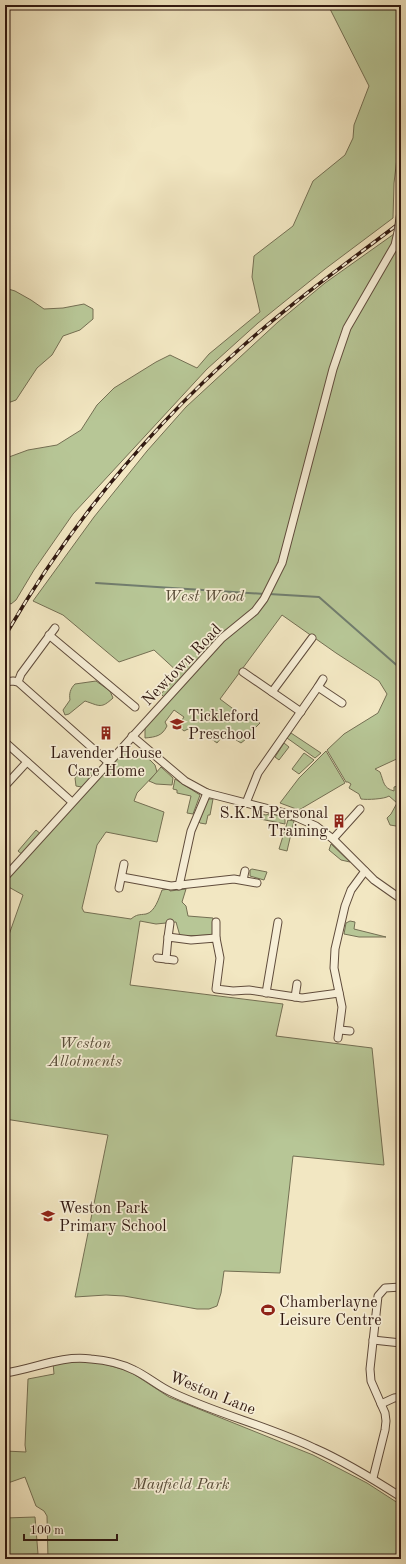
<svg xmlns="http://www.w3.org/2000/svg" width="406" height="1564" viewBox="0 0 406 1564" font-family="'Old Standard TT',serif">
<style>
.green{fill:#b7c696;stroke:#746f53}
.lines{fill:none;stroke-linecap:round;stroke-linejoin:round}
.stream{stroke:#717d6e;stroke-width:2}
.minor-casing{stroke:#604c3c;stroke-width:9}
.minor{stroke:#f7efd7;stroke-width:7}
.rail-casing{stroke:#301810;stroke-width:3.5}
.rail{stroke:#f7efd7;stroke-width:2;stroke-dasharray:6;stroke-linecap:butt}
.minor-bridge-casing{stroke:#604c3c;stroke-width:9;stroke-linecap:butt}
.minor-bridge{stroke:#f7efd7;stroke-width:7}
.labels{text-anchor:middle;stroke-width:3.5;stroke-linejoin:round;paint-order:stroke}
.park-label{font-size:16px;font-style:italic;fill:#584c38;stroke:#f7efd7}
.street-label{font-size:16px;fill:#301810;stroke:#f7efd7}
.poi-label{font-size:16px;fill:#301810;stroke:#f7efd7;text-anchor:start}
</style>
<rect width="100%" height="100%" fill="#f2e7c2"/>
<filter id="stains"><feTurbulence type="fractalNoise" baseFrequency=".005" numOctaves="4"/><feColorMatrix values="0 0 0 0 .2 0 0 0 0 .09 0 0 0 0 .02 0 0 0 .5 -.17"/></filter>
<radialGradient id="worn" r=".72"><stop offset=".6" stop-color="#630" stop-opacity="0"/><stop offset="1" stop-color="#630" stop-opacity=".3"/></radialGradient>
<g class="green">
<polygon points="328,5 401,5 401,124 394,183 393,218 325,269 258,323 207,369 73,514 34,570 16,600 11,604 5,601 5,454 9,457 28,450 57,445 81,430 97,405 114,388 156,362 170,355 197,368 209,354 260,312 252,277 254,256 293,226 313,181 345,155 353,138 354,125 369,86"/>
<path d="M 401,229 L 401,757 L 375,769 L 380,772 C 384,782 383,788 394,791 L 394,787 L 401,785 L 401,823 L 396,826 L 390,825 L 387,818 L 391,814 L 397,803 L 389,796 C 385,799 367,800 361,799 L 359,794 L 349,788 L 351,784 L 348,782 L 346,782 L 327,750 L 344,734 L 378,713 L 387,694 L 379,681 L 336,653 L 282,615 L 220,699 L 240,714 L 245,713 L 260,723 L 255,728 L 252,729 L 250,736 L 241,743 L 225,733 L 217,743 L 194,726 L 184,731 L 178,726 L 184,717 L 174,710 L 165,722 L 167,726 C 162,736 156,737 145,738 L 145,728 L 166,699 L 161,694 L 179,673 L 154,650 L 119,662 L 63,615 L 33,601 L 94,517 L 147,451 L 186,407 L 278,322 L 325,283 Z"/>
<polygon points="5,288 15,291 31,300 44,309 63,308 84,304 93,309 93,319 80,330 63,336 52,355 37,368 16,400 5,404"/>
<path d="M 96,681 L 110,691 L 113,698 C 101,709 100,706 85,701 L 69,714 L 65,715 L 63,710 L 70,700 C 69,694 70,689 75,684 Z"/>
<polygon points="291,733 321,753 315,758 287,738"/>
<polygon points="284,743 289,747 279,760 275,757"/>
<path d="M 129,751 L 150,760 L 155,765 L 157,772 L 137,793 L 134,801 L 164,812 L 157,842 L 106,832 L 97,845 L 82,908 L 84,912 L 131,919 C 137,914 139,915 146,914 C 155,912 159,898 162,890 L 169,889 L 170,891 L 186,889 L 182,902 L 186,906 L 188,916 L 213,918 L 214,932 L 212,935 L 180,936 L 176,922 L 156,924 L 140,921 L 130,985 L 283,1004 L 276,1036 L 372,1048 L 384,1165 L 293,1156 L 280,1273 L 224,1271 L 221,1293 L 217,1306 L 209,1309 L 197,1309 L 124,1296 L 106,1295 L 75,1297 L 108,1135 L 5,1119 L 5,946 L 23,895 L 5,885 L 5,877 L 24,856 L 18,851 L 36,830 L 42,835 L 87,788 L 76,786 L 75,778 L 79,773 L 82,775 L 88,768 L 92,769 L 99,774 C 109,767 118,755 129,751 Z"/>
<polygon points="326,751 345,783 299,810 280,803 299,778"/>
<polygon points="304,753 314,760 299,774 292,769"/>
<polygon points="161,767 173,778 172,785 156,784 149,781"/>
<polygon points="175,779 200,795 193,814 187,813 191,796 177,793 177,790 173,789"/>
<polygon points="209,799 213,799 210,815 208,815 206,824 200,823 199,822 207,801"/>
<polygon points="271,813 285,818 285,824 260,819 262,814 266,815"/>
<polygon points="288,820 294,821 287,851 279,849"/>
<polygon points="331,844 350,862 341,860 329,850"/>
<polygon points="252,869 267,872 264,880 250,876 250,870"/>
<polygon points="350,921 355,922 354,929 386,937 359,937 344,934 346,923"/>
<polygon points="81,1361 97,1362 129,1371 169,1397 313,1455 367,1483 401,1505 401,1559 48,1559 47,1516 44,1511 36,1506 25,1477 5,1484 5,1451 26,1452 25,1445 28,1379 54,1374 53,1363"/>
<polygon points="35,1517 38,1554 5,1555 5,1518"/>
</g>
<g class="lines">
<g class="stream">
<polyline points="96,583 265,594"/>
<polyline points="269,594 319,597 401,669"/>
</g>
<g class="minor-casing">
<g id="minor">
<polyline points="401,211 401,170"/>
<polyline points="49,635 135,707"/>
<polyline points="243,672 301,712"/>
<polyline points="5,682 13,681 18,682 108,762"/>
<polyline points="18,682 21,674 55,628"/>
<polyline points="318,687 323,679"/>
<polyline points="272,692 312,638"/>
<polyline points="132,736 185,781 207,793 289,814 316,826 333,839 374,880 401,899"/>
<polyline points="5,742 72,802"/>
<polyline points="5,786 27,762"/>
<polyline points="246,803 258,773 318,687 342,703"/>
<polyline points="333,839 360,809"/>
<polyline points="5,877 222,638 255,611 264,599 282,563 333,369 347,328 395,245 398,232"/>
<polyline points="122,877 171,886 234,879 257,883"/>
<polyline points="243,880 245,871"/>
<polyline points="179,886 191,831 207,793"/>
<polyline points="119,888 124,864"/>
<polyline points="216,922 216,938"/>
<polyline points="168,937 170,923"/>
<polyline points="157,958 166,959 168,937 191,940 216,938 220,958 216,989 233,991 249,990 302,998 339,993"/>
<polyline points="166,959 174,960"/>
<polyline points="266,993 278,922"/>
<polyline points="295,997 297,984"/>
<polyline points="340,1030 350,1031"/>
<polyline points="338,1038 342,1007 334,968 335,949 345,906 351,890 365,871"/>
<polyline points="373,1340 401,1343"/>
<path d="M 5,1373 C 35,1369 60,1355 91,1359 C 105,1360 122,1364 134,1370 C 147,1376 158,1386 171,1392 C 217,1414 268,1426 314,1448 C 344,1461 373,1479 401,1497"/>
<polyline points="381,1404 394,1398 401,1397"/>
<polyline points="373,1478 385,1430 386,1421 385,1413 371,1381 370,1369 378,1296 385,1288 401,1287"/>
</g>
</g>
<use href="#minor" class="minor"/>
<g class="rail-casing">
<path id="rail" d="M 5,636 C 68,527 149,428 244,345 C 294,301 348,262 401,222"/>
</g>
<use href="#rail" class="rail"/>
<g class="minor-bridge-casing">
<polyline id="minor-bridge" points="398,232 401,211"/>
</g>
<use href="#minor-bridge" class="minor-bridge"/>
</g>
<defs>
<g id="school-bare" transform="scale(1.08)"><path d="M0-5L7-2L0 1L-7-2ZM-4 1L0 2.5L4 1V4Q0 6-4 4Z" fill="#8f2418" stroke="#f7efd7" stroke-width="2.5" paint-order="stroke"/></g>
<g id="building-bare" transform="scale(1.08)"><path d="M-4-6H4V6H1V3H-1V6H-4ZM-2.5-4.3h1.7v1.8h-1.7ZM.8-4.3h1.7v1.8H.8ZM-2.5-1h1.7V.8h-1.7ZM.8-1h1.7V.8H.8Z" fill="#8f2418" stroke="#f7efd7" stroke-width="2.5" paint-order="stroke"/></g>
<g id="stadium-bare" transform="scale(1.08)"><path d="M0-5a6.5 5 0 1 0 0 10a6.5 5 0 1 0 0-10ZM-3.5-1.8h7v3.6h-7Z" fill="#8f2418" stroke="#f7efd7" stroke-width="2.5" paint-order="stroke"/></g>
</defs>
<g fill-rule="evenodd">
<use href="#school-bare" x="177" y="724"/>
<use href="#building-bare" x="106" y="733"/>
<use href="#building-bare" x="339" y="821"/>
<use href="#school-bare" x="48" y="1216"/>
<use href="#stadium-bare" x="268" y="1310"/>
</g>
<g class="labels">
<g class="park-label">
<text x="204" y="601">West Wood</text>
<text x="85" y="1048">Weston<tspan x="85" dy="18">Allotments</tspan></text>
<text x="181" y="1489">Mayfield Park</text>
</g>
<g class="street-label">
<text transform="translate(181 664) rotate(-46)" y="6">Newtown Road</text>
<text transform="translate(213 1392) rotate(22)" y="6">Weston Lane</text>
</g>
<g class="poi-label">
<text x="188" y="721">Tickleford<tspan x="188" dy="18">Preschool</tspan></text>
<text x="106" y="758" text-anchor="middle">Lavender House<tspan x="106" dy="18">Care Home</tspan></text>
<text x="328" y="818" text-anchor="end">S.K.M Personal<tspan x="328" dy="18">Training</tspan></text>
<text x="59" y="1213">Weston Park<tspan x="59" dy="18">Primary School</tspan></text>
<text x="279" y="1307">Chamberlayne<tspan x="279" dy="18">Leisure Centre</tspan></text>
</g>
</g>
<rect width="406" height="1564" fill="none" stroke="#f2e7c2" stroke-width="20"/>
<rect x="6" y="6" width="394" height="1552" fill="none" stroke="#301810" stroke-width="2"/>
<rect x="10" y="10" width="386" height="1544" fill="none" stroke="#301810"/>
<path d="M24 1534v6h93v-6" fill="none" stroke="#301810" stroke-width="2"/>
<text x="30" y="1534" font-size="12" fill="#301810" stroke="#f7efd7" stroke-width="3" paint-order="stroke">100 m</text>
<rect width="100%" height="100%" filter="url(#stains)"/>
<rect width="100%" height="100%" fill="url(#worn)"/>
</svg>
